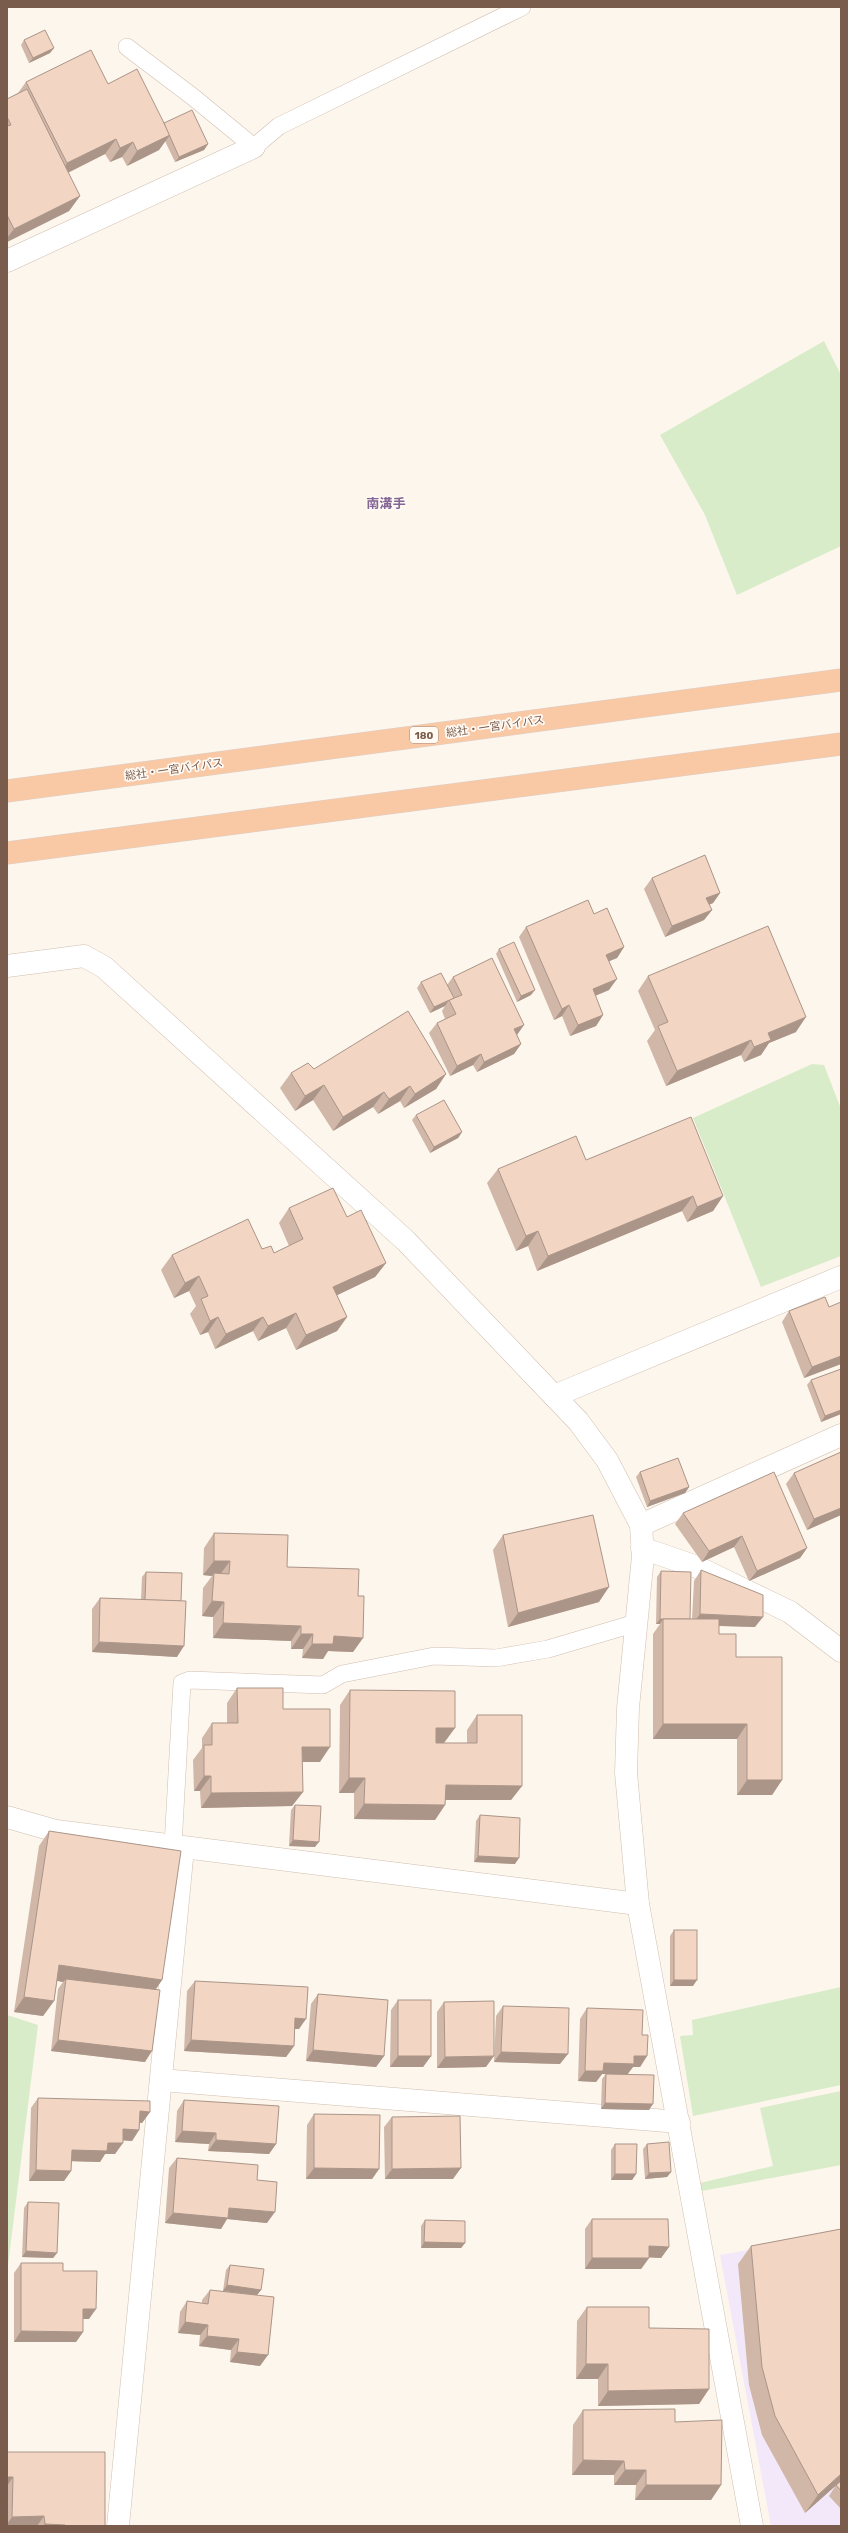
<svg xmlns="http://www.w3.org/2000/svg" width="848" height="2533" viewBox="0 0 848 2533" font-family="Rubik,'Noto Sans JP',sans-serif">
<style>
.education{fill:#f3e8fa}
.grass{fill:#d8ecc9}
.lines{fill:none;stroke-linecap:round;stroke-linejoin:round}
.service-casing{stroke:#d1beb0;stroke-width:18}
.minor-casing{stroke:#d1beb0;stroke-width:23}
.trunk-casing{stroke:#dad1cd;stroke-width:23}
.service{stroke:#fff;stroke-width:17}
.minor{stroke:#fff;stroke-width:22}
.trunk{stroke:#f9c8a4;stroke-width:22}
.wall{fill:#d1b7a8}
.shaded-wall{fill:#aa9588}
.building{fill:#f3d5c3;stroke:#aa9588}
.labels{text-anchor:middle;stroke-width:3.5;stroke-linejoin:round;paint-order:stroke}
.shield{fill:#fffaf3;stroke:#a28b7f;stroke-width:1}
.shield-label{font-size:10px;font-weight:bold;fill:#7a5c4d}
.street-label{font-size:11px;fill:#7a5c4d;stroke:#fffaf3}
.quarter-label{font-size:13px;font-weight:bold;fill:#846695;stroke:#fffaf3}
</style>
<rect width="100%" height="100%" fill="#fdf6ec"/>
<polygon class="education" points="841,2234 841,2526 771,2526 720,2255"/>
<g class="grass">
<polygon points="824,341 841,375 841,546 737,595 705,515 660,435"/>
<polygon points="812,1064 824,1065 841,1109 841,1256 761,1287 693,1118"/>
<polygon points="841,1987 841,2085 693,2116 680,2036 693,2035 692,2020"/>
<polygon points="7,2015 38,2025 7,2273"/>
<polygon points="841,2091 841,2165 702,2191 700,2183 773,2166 760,2108"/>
</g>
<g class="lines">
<g class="service-casing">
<g id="service">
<polyline points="127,47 193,97 254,147 279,126 522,7"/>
<polyline points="173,1846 182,1683 190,1680 323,1685 342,1674 434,1656 496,1658 548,1649 636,1623"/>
</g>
</g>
<g class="minor-casing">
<g id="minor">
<polyline points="7,261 254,147"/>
<polyline points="7,966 84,956 104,967 406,1241 578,1421 607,1460 641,1525 643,1556 628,1708 626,1773 638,1904 752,2526"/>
<polyline points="554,1396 841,1277"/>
<polyline points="641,1525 841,1435"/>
<polyline points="642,1548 697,1567 790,1612 841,1651"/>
<polyline points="7,1817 56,1831 638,1904"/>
<polyline points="161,2080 679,2122"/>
<polyline points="118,2526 183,1848"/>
</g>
</g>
<g class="trunk-casing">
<g id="trunk">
<polyline points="7,791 841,680"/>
<polyline points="7,853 841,744"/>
</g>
</g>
<use href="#service" class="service"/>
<use href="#minor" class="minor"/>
<use href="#trunk" class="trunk"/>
</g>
<g class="wall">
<polygon points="24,40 54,48 50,53 29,63 21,45"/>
<polygon points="26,82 108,84 164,123 208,144 204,150 175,162 165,141 159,150 127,166 122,157 110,162 105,154 68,173 80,196 69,211 7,242 7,99 18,93"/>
<polygon points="652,878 720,893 713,903 709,905 712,910 704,920 665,937 644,889"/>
<polygon points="594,914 624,947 617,958 608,961 609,990 595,996 603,1015 596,1026 570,1036 562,1016 554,1020 519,937 526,927"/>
<polygon points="499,949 531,995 517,1002 496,954"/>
<polygon points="648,976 796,1032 769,1043 761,1055 744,1062 741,1055 666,1086 647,1041 655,1030 638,991"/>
<polygon points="453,977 517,1035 521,1044 514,1054 477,1072 473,1065 450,1076 429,1033 437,1023 445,1019 442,1011 445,1006 430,1013 417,988 421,982 447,985"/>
<polygon points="314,1069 446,1074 436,1089 404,1108 400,1101 378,1114 373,1107 333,1131 313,1100 295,1111 280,1088 291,1073"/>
<polygon points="416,1115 462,1132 458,1138 430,1153 412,1120"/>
<polygon points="586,1160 723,1196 713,1211 687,1222 682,1211 537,1271 528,1246 516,1251 487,1183 498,1169"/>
<polygon points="289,1208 347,1217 386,1263 375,1277 337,1295 347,1317 337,1331 296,1350 286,1328 258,1341 253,1331 215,1349 208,1332 200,1335 190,1314 196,1306 189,1291 174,1298 161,1270 172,1255 262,1249 274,1253 289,1246 279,1223"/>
<polygon points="789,1311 841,1364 804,1378 782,1322"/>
<polygon points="841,1369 841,1414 821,1422 807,1385 811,1380"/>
<polygon points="841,1452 841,1515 807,1530 786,1484 794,1473"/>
<polygon points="640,1472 689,1487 685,1493 647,1507 636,1477"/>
<polygon points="683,1513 807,1548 800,1558 749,1581 734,1547 702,1562 675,1524"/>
<polygon points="214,1533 287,1567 358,1596 363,1638 353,1652 328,1651 323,1659 302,1658 303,1649 291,1649 291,1641 213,1638 213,1617 202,1616 203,1588 212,1576 203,1575 204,1548"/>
<polygon points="503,1535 599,1602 508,1627 493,1550"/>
<polygon points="701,1570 755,1627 719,1626 719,1634 736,1657 782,1780 772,1795 737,1795 737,1739 653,1739 653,1634 660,1624 656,1624 657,1577 661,1571 690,1619 692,1619 694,1581"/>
<polygon points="146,1572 177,1657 92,1652 92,1609 100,1598 141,1600 142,1577"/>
<polygon points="237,1688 283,1709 320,1762 302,1762 303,1792 292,1806 201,1808 200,1791 194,1791 193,1760 202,1748 202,1738 212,1723 227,1723 227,1703"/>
<polygon points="350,1690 444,1743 467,1743 467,1730 477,1715 522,1786 511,1800 445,1800 445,1805 435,1820 354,1819 354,1793 339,1793 340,1705"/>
<polygon points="295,1805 315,1847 289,1846 291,1810"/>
<polygon points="480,1815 515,1864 474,1862 476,1821"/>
<polygon points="49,1831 162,1980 155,1990 145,2062 51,2051 58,1989 63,1982 57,1981 54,2001 43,2016 14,2012 39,1846"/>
<polygon points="674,1930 693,1986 670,1986 670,1936"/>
<polygon points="195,1981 299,2029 295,2029 294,2046 286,2057 184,2051 187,1991"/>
<polygon points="318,1994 384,2056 376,2067 306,2061 311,2004"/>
<polygon points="398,2000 431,2056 423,2067 390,2067 391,2010"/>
<polygon points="444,2002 486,2067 437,2068 437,2012"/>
<polygon points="503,2006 560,2064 494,2062 496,2016"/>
<polygon points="587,2008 642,2035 647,2056 640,2067 633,2067 627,2074 649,2110 601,2109 602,2079 606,2074 602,2074 596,2082 578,2081 580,2019"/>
<polygon points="38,2098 150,2112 142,2123 140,2123 139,2130 132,2141 123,2140 115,2154 105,2154 100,2162 71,2161 71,2171 64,2181 29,2181 31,2108"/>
<polygon points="184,2100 276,2144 269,2154 208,2151 209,2144 175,2142 177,2111"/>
<polygon points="314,2114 379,2169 372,2179 306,2179 307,2125"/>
<polygon points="392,2117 453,2179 385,2179 384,2127"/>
<polygon points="615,2144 636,2174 632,2180 611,2180 611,2150"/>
<polygon points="647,2144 671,2172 667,2177 645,2179 643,2149"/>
<polygon points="177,2158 257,2180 267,2223 227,2219 221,2229 165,2223 169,2168"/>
<polygon points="28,2202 57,2253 53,2258 22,2257 24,2208"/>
<polygon points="592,2219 669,2247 661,2258 649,2257 649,2258 641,2269 585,2269 585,2229"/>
<polygon points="425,2220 465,2243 461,2248 421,2248 421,2226"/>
<polygon points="841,2229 841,2509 829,2496 836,2485 805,2513 762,2435 749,2385 738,2264 751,2246"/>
<polygon points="21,2263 63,2271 89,2319 83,2319 83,2332 76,2342 14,2342 14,2273"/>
<polygon points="230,2265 261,2290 257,2295 260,2366 230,2362 231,2350 199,2346 200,2335 178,2333 180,2312 187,2301 202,2303 202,2300 210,2290 255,2295 223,2291 226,2270"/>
<polygon points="587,2307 649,2328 709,2389 699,2404 598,2406 598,2379 576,2379 577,2321"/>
<polygon points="583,2410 675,2422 721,2485 711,2500 635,2500 636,2485 614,2485 614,2475 572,2475 573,2425"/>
<polygon points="7,2452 105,2526 7,2526"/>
</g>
<g class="shaded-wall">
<polygon points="54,48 50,53 29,63 33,58"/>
<polygon points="170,135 159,150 127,166 137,151"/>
<polygon points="116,139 105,154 57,178 67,163"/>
<polygon points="133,142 122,157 110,162 120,148"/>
<polygon points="208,144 204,150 175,162 179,157"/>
<polygon points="80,196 69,211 7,242 7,238 14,229"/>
<polygon points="720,893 713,903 699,909 706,898"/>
<polygon points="712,910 704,920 665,937 672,926"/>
<polygon points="624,947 617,958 598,966 606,955"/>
<polygon points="617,979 609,990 585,1000 593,989"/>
<polygon points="535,990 531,995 517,1002 521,996"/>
<polygon points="449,1000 445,1006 430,1013 434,1007"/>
<polygon points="569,1005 562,1016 554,1020 562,1009"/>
<polygon points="603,1015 596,1026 570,1036 578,1025"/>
<polygon points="806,1017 796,1032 769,1043 761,1055 744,1062 754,1047 768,1033"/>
<polygon points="524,1025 517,1035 514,1029"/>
<polygon points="751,1040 741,1055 666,1086 677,1071"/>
<polygon points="521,1044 514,1054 477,1072 484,1062"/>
<polygon points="481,1054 473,1065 450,1076 457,1066"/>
<polygon points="446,1074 436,1089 404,1108 415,1094"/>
<polygon points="324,1085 313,1100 295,1111 305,1096"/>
<polygon points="410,1086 400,1101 378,1114 389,1099"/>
<polygon points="384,1092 373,1107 333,1131 343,1117"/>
<polygon points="462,1132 458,1138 430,1153 434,1147"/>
<polygon points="693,1196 682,1211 537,1271 548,1256"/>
<polygon points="723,1196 713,1211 687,1222 697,1207"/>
<polygon points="538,1231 528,1246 516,1251 526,1236"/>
<polygon points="386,1263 375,1277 323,1302 333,1287"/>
<polygon points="199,1276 189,1291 174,1298 185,1283"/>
<polygon points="296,1313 286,1328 258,1341 268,1326"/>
<polygon points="218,1317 208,1332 200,1335 210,1321"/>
<polygon points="263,1317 253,1331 215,1349 226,1334"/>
<polygon points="347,1317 337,1331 296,1350 306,1335"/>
<polygon points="841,1356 841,1364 804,1378 812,1367"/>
<polygon points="841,1410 841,1414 821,1422 825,1416"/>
<polygon points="689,1487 685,1493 647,1507 650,1501"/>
<polygon points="841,1508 841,1515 807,1530 814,1519"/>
<polygon points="742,1536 734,1547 702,1562 709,1551"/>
<polygon points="807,1548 800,1558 749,1581 757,1571"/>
<polygon points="214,1561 230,1561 219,1576 214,1573 212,1576 203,1575"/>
<polygon points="609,1587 599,1602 508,1627 518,1613"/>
<polygon points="212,1601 224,1602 213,1617 202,1616"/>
<polygon points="700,1614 763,1617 755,1627 692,1625"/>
<polygon points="660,1619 690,1619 663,1619 660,1624 656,1624"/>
<polygon points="223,1623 301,1626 291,1641 213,1638"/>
<polygon points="301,1634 313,1634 303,1649 291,1649"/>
<polygon points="334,1636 363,1638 353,1652 328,1651 323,1659 302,1658 312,1644"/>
<polygon points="99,1642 184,1646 177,1657 92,1652"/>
<polygon points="663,1724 747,1724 737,1739 653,1739"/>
<polygon points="436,1728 455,1728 444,1743 426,1743"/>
<polygon points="302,1747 330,1747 320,1762 291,1762"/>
<polygon points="204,1776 211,1776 200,1791 194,1791"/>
<polygon points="349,1778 365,1778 354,1793 339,1793"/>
<polygon points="747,1780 782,1780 772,1795 737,1795"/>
<polygon points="446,1785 522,1786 511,1800 435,1800"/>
<polygon points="303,1792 292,1806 201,1808 211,1793"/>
<polygon points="364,1804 445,1805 435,1820 354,1819"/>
<polygon points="293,1840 319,1842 315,1847 289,1846"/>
<polygon points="478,1856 519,1858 515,1864 474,1862"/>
<polygon points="59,1965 162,1980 152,1995 66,1979 63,1982 49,1979"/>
<polygon points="674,1980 697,1980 693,1986 670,1986"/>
<polygon points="24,1997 54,2001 43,2016 14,2012"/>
<polygon points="295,2018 306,2019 299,2029 288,2029"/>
<polygon points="58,2040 152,2051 145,2062 51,2051"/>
<polygon points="191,2040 294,2046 286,2057 184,2051"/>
<polygon points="313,2050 384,2056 376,2067 306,2061"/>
<polygon points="501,2052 568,2054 560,2064 494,2062"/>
<polygon points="398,2056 431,2056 423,2067 390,2067"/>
<polygon points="494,2056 486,2067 437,2068 445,2057"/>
<polygon points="634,2056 647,2056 640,2067 633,2067 627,2075 602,2074 596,2082 578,2081 585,2071 604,2063"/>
<polygon points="605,2103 653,2104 649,2110 601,2109"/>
<polygon points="140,2111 150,2112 142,2123 133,2122"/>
<polygon points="123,2129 139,2130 132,2141 116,2140"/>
<polygon points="182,2131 216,2133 209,2144 175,2142"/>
<polygon points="216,2140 276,2144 269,2154 208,2151"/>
<polygon points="108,2143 123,2143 115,2154 105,2154 100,2162 64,2161 72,2150"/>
<polygon points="314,2168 379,2169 372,2179 306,2179"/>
<polygon points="461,2168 453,2179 385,2179 392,2169"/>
<polygon points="36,2170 71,2171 64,2181 29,2181"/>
<polygon points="671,2172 667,2177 645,2179 649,2173"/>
<polygon points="615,2174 636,2174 632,2180 611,2180"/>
<polygon points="229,2208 275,2212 267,2223 227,2219 221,2229 165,2223 173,2213"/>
<polygon points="424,2242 465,2243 461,2248 421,2248"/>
<polygon points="649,2246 669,2247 661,2258 641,2257"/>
<polygon points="26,2251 57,2253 53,2258 22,2257"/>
<polygon points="592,2258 649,2258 641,2269 585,2269"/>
<polygon points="227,2285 261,2290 257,2295 223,2291"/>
<polygon points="83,2309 96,2309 89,2319 76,2319"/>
<polygon points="185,2322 208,2325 200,2335 178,2333"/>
<polygon points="21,2331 83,2332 76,2342 14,2342"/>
<polygon points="207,2336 239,2339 231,2350 199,2346"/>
<polygon points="237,2352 268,2355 260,2366 230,2362"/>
<polygon points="586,2364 608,2364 598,2379 576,2379"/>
<polygon points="709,2389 699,2404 598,2406 608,2391"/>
<polygon points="583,2460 624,2461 614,2475 572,2475"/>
<polygon points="625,2470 646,2470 636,2485 614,2485"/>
<polygon points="841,2474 841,2481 805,2513 818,2495"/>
<polygon points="7,2477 13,2477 7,2486"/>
<polygon points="646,2485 721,2485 711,2500 635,2500"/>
<polygon points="44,2516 37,2526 7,2526 7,2524 12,2517"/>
<polygon points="45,2524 65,2525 64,2526 43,2526"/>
</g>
<g class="building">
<polygon points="45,30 54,48 33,58 24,40"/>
<polygon points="91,50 108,84 137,69 170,135 137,151 133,142 120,148 116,139 67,163 26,82"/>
<polygon points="27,89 80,196 14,229 7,215 7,126 11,125 7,117 7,99"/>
<polygon points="192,110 208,144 179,157 164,123"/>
<polygon points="705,855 720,893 706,898 712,910 672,926 652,878"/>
<polygon points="588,900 594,914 607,908 624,947 606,955 617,979 593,989 603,1015 578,1025 569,1005 562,1009 526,927"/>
<polygon points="768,926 806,1017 768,1033 771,1040 754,1047 751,1040 677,1071 658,1026 668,1022 648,976"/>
<polygon points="514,942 535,990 521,996 499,949"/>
<polygon points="492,958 524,1025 514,1029 521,1044 484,1062 481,1054 457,1066 437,1023 456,1014 449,1000 462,995 453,977"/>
<polygon points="441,973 454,998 434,1007 421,982"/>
<polygon points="408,1011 446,1074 415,1094 410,1086 389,1099 384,1092 343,1117 324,1085 305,1096 291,1073 308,1063 314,1069"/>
<polygon points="444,1100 462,1132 434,1147 416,1115"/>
<polygon points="691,1117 723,1196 697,1207 693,1196 548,1256 538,1231 526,1236 498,1169 576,1136 586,1160"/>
<polygon points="333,1188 347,1217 361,1210 386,1263 333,1287 347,1317 306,1335 296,1313 268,1326 263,1317 226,1334 218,1317 210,1321 201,1299 208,1296 199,1276 185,1283 172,1255 248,1219 262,1249 271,1246 274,1253 303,1239 289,1208"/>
<polygon points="825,1297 829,1307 841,1302 841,1356 812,1367 789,1311"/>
<polygon points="841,1369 841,1410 825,1416 811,1380"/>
<polygon points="841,1452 841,1508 814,1519 794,1473"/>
<polygon points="678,1458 689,1487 650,1501 640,1472"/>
<polygon points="774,1472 807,1548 757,1571 742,1536 709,1551 683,1513"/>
<polygon points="593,1515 609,1587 518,1613 503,1535"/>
<polygon points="214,1533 288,1535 287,1567 359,1569 358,1596 364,1596 363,1638 334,1636 333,1644 312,1644 313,1634 301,1634 301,1626 223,1623 224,1602 212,1601 214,1573 229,1574 230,1561 214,1561"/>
<polygon points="701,1570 763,1595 763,1617 700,1614"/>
<polygon points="661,1571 691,1572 690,1619 660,1619"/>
<polygon points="146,1572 182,1573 181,1601 145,1600"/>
<polygon points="100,1598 186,1601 184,1646 99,1642"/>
<polygon points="663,1619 719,1619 719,1634 736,1634 736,1657 782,1657 782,1780 747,1780 747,1724 663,1724"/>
<polygon points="237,1688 283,1688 283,1709 330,1709 330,1747 302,1747 303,1792 211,1793 211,1776 204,1776 204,1745 212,1745 212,1723 238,1723"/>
<polygon points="350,1690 455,1691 455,1728 436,1728 436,1743 477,1743 477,1715 522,1715 522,1786 446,1785 445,1805 364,1804 365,1778 349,1778"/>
<polygon points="295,1805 321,1806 319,1842 293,1840"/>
<polygon points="480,1815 520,1818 519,1858 478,1856"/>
<polygon points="49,1831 181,1851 162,1980 59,1965 54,2001 24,1997"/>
<rect x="674" y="1930" width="23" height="50"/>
<polygon points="66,1979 160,1990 152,2051 58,2040"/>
<polygon points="195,1981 308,1987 306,2019 295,2018 294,2046 191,2040"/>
<polygon points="318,1994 388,2000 384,2056 313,2050"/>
<rect x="398" y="2000" width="33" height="56"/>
<polygon points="494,2001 494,2056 445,2057 444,2002"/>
<polygon points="503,2006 569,2008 568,2054 501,2052"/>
<polygon points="587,2008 643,2010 642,2035 648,2035 647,2056 634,2056 634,2064 604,2063 603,2071 585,2071"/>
<polygon points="606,2074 654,2075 653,2104 605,2103"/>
<polygon points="38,2098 150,2101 150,2112 140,2111 139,2130 123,2129 123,2143 108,2143 107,2151 72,2150 71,2171 36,2170"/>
<polygon points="184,2100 279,2106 276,2144 216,2140 216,2133 182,2131"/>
<polygon points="314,2114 380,2115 379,2169 314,2168"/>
<polygon points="460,2116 461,2168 392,2169 392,2117"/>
<polygon points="669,2142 671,2172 649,2173 647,2144"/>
<polygon points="615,2144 637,2144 636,2174 615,2174"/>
<polygon points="177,2158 258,2165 257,2180 277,2182 275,2212 229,2208 228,2218 173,2213"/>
<polygon points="28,2202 59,2203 57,2253 26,2251"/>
<polygon points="592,2219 668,2219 669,2247 649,2246 649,2258 592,2258"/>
<polygon points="425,2220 465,2221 465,2243 424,2242"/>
<polygon points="841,2229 841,2474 818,2495 775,2416 762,2367 751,2246"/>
<polygon points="21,2263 63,2263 63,2271 97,2271 96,2309 83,2309 83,2332 21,2331"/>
<polygon points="230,2265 264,2269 261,2290 227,2285"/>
<polygon points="210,2290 274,2297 268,2355 237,2352 239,2339 207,2336 208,2325 185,2322 187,2301 208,2304"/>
<polygon points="587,2307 649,2307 649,2328 709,2329 709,2389 608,2391 608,2364 586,2364"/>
<polygon points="675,2409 675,2422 722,2420 721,2485 646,2485 646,2470 625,2470 624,2461 583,2460 583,2410"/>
<polygon points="7,2452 105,2452 105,2526 65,2526 65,2525 45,2524 44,2516 12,2517 13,2477 7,2477"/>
<polygon points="841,2481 841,2491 836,2485"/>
</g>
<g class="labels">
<rect class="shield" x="410" y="727" width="28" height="16" rx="3"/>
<g class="shield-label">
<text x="424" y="739">180</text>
</g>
<g class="street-label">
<text transform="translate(495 726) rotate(-8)" y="4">総社・一宮バイパス</text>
<text transform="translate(174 769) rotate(-8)" y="4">総社・一宮バイパス</text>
</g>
<g class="quarter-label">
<text x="386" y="508">南溝手</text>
</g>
</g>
<rect width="848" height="2533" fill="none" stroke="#7a5c4d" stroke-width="16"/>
</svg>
